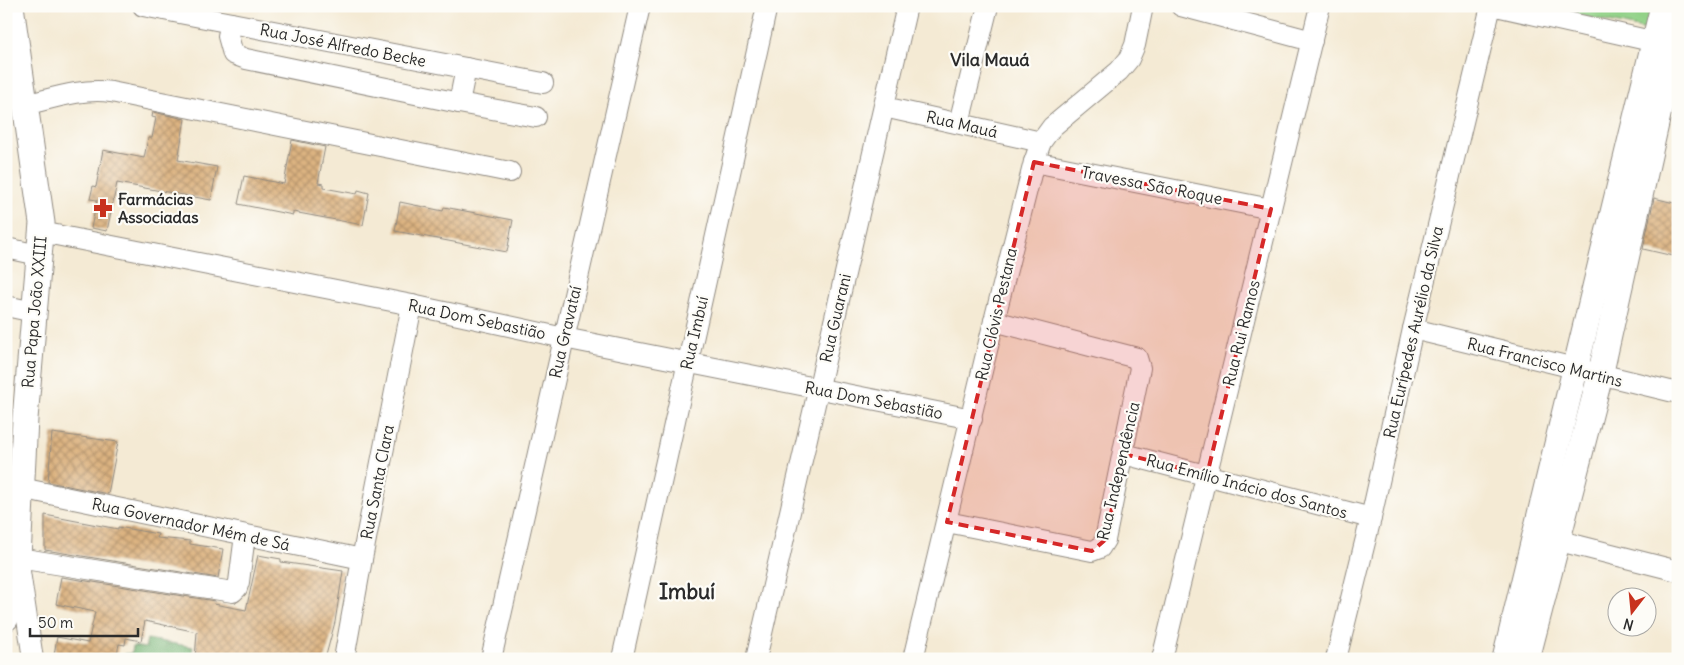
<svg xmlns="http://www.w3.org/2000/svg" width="1684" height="665" viewBox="0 0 1684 665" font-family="Delius,sans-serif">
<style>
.forest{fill:url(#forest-crowns);stroke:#507050}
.green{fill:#93d288;stroke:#5f7e5a}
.building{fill:url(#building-cross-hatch)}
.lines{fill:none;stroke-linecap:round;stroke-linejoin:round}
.minor-casing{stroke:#908a80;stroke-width:22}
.major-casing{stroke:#908a80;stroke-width:27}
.minor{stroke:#fff;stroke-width:20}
.major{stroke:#fff;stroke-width:25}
.marked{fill:#d62828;fill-opacity:0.2;stroke:#d62828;stroke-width:4;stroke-dasharray:10 6;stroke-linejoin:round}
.labels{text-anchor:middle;stroke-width:4.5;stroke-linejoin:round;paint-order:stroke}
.street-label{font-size:16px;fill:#2b2b2b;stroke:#fdfcf7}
.poi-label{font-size:16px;font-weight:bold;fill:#2b2b2b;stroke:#fdfcf7;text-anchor:start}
.neighbourhood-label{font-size:18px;font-weight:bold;fill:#2b2b2b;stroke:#fdfcf7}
.district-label{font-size:21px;font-weight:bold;fill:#2b2b2b;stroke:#fdfcf7}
</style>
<defs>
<pattern id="forest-crowns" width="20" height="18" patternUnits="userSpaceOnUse" patternTransform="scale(1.25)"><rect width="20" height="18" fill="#76b474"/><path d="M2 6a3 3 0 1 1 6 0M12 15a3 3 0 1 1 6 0" fill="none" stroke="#61935f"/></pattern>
<pattern id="building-cross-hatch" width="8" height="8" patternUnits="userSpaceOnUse" patternTransform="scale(1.25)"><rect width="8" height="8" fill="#dcb381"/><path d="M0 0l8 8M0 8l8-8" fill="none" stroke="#b3926a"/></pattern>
</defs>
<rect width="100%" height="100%" fill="#fdfcf7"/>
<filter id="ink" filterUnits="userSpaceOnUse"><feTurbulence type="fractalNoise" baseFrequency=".02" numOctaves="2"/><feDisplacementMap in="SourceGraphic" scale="10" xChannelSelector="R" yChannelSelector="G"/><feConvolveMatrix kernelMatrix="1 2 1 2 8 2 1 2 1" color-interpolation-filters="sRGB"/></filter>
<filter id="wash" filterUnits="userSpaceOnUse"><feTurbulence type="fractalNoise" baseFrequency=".0096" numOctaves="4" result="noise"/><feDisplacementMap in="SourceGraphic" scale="20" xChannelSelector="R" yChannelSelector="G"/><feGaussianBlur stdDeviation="1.12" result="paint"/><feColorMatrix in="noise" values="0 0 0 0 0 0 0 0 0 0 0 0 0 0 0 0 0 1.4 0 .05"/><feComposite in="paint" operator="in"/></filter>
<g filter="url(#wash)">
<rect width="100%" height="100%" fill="#f4ead4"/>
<polygon class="forest" points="147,639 193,647 191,659 126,659 125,654 132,653 133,646 145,648"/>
<polygon class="green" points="1536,6 1652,6 1647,30"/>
<g id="blocks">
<g class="building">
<polygon points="153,112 185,119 178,160 217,167 211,200 117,183 107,231 91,228 97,200 90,199 93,186 96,187 103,150 144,158 148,138 152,138 156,118 152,117"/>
<polygon points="292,140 325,147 318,183 324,184 324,188 357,194 358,190 369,193 363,225 293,212 293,215 238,204 244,176 284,184"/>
<polygon points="1654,198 1678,204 1678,257 1643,249"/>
<polygon points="400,202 443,211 444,207 513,220 507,252 395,231"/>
<polygon points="52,433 118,442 108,494 48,482"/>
<polygon points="45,515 118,529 118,527 158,534 157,538 190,541 190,544 223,549 218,578 45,550"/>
<polygon points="258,555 281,559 281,562 343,571 335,622 325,659 195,659 197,632 145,621 141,641 126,638 125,645 119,644 116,659 73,659 54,655 57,637 88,643 95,612 56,604 61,577 215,601 214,604 246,610"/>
</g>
</g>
</g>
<g filter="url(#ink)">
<use href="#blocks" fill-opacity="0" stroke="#908a80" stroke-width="1"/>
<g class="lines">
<g class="minor-casing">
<g id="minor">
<polyline points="143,6 543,83"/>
<polyline points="1181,6 1312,41"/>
<polyline points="1496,6 1669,45"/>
<polyline points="231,23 228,36 233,54 246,59 459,103 466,68"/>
<polyline points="459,103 536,117"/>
<path d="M 25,105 C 54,98 82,88 111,92 L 510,172"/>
<polyline points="884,107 1041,142"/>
<polyline points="959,123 988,6"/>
<polyline points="1034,162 1271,209"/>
<polyline points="41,232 412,305 564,338 972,419"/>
<polyline points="6,248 39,255"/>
<polyline points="6,306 34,312"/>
<polyline points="1413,329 1678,393"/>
<polyline points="1124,454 1371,518"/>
<polyline points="21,488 362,559"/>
<polyline points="947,522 1092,551 1100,548 1105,540 1140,368 1137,358 994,321"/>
<polyline points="1544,537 1678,571"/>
<polyline points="33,659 18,558 233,592 237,588 239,582 245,535"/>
<polyline points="344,659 362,559 412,305"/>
<polyline points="491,659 640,6"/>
<polyline points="622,659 767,6"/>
<polyline points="756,659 907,6"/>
<polyline points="913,659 994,321 1034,162 1041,142 1052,127 1119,71 1129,59 1135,45 1143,6"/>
<polyline points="1162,659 1320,6"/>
<polyline points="1336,659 1371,518 1413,329 1491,6"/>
</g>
</g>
<g class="major-casing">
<g id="major">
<polyline points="6,618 18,558 25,419 42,223 11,6"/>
<polyline points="1505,659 1663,6"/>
<polyline points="1527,659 1600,376 1678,25"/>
</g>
</g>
<use href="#minor" class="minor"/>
<use href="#major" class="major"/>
</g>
</g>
<path class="marked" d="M 1034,162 L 1271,209 L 1207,475 L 1124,454 L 1105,540 L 1092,551 L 947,522 Z"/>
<defs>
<g id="pharmacy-bare" transform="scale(1.5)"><path d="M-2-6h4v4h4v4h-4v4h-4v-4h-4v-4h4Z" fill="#c8321e" stroke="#fdfcf7" stroke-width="2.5" paint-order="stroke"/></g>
</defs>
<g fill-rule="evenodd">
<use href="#pharmacy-bare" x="103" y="208"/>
</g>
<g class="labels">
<g class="street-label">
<text transform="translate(343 45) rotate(11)" y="6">Rua José Alfredo Becke</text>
<text transform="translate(962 124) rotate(13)" y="6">Rua Mauá</text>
<text transform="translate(1152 185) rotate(11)" y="6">Travessa São Roque</text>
<text transform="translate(34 312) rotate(-85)" y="6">Rua Papa João XXIII</text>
<text transform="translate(996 314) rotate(-77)" y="6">Rua Clóvis Pestana</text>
<text transform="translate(835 318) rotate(-77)" y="6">Rua Guarani</text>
<text transform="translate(477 319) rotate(12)" y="6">Rua Dom Sebastião</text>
<text transform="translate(565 332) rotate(-77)" y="6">Rua Gravataí</text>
<text transform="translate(1413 332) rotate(-77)" y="6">Rua Eurípedes Aurélio da Silva</text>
<text transform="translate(694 333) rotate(-77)" y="6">Rua Imbuí</text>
<text transform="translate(1241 333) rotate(-76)" y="6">Rua Rui Ramos</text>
<text transform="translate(1545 362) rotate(14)" y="6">Rua Francisco Martins</text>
<text transform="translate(874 400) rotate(11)" y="6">Rua Dom Sebastião</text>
<text transform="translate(1118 471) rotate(-77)" y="6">Rua Independência</text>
<text transform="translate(377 482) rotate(-79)" y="6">Rua Santa Clara</text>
<text transform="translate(1247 486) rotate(15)" y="6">Rua Emílio Inácio dos Santos</text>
<text transform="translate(191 524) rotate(12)" y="6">Rua Governador Mém de Sá</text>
</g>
<g class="poi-label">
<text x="118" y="205">Farmácias<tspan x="118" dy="18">Associadas</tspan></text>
</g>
<g class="neighbourhood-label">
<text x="990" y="66">Vila Mauá</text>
</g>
<g class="district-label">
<text x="687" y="599">Imbuí</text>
</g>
</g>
<rect width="1684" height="665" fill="none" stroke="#fdfcf7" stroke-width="25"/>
<g transform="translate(1632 612) rotate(196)"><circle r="24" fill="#fdfcf7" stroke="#a9a8a5"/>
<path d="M0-4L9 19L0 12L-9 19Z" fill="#c8321e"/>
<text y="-8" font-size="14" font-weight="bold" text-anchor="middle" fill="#2b2b2b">N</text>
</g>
<path d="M30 628v8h108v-8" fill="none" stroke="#2b2b2b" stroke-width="2.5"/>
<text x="38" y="628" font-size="15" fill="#2b2b2b" stroke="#fdfcf7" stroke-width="4" paint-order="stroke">50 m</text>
</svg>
